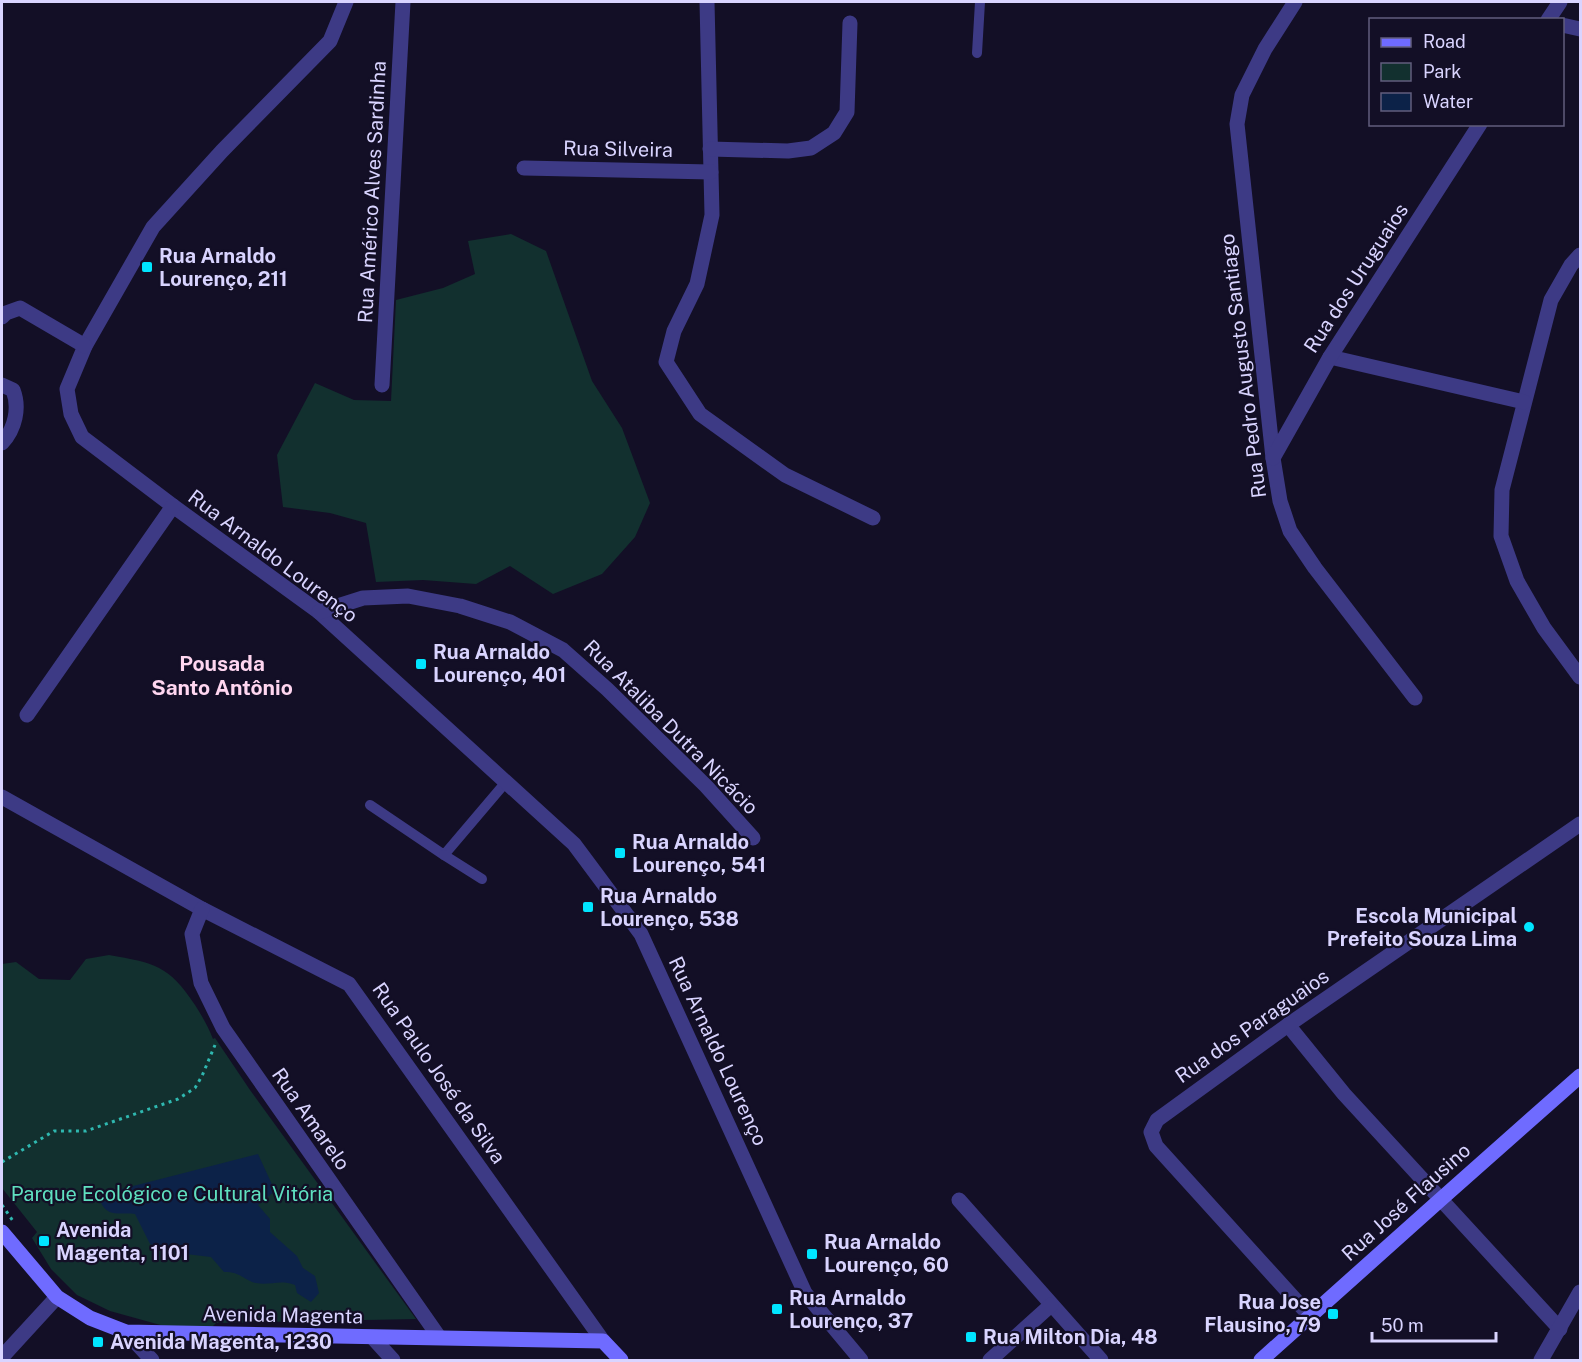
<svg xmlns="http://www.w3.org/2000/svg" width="1582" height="1362" viewBox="0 0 1582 1362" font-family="'Public Sans',sans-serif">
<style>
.green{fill:#12302f}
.water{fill:#0c2248}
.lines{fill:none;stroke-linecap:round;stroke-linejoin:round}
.path{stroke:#2fb8b0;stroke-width:3;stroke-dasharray:3 4.5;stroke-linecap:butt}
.lane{stroke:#3d3a85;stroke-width:10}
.street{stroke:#3d3a85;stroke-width:15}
.secondary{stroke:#6f6bff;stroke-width:15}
.poi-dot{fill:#00e5ff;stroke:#130f26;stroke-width:2}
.labels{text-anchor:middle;stroke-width:4.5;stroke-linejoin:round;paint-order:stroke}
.street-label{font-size:20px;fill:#d9d4ff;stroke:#130f26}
.poi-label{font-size:20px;font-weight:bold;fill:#d9d4ff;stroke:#130f26;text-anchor:start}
.park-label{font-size:20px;fill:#5fe0c0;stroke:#130f26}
.neighbourhood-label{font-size:21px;font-weight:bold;fill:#ffd6f0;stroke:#130f26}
</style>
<rect width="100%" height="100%" fill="#130f26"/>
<g class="green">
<polygon points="511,234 546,251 592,381 622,428 650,503 635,537 602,574 553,594 510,566 476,584 423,580 376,582 366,523 330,513 283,507 277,455 315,383 354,400 391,401 396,300 443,288 475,274 468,241"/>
<path d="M 109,955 C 154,963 169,965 195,1005 C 202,1016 208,1026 213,1039 L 215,1038 L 250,1090 L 416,1319 L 216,1323 L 212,1327 L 164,1326 L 110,1311 L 77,1295 L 51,1269 L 32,1238 L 37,1232 L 2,1188 L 2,964 L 16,962 L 39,979 L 70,980 L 86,959 Z"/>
</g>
<path class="water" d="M 258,1154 L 275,1191 L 258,1205 L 270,1219 L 270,1232 L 297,1256 L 303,1268 L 315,1276 L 319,1293 L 311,1302 L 297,1293 L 295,1285 C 279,1279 270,1286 256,1283 C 243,1280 242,1272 224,1272 L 211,1257 L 169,1252 L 150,1244 L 135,1214 C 120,1212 109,1218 101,1203 L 106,1193 Z"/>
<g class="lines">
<g class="path">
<polyline points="2,1162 54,1131 86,1131 178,1099 195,1088 202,1076 215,1045"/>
<polyline points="2,1205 13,1221"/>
</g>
<g class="lane">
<polyline points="977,53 980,2"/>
<polyline points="370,805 444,855 506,782"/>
<polyline points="444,855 482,879"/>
</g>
<g class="street">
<polyline points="346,2 330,41 222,151 153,227 85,346 67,389 71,414 82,437 173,506 319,612 574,844 641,934 805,1293 861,1360"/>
<polyline points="707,2 712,215 697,284 674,331 666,362 700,414 785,475 873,518"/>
<polyline points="1295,2 1265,49 1242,95 1237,124 1273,458 1280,501 1290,531 1315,568 1415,698"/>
<polyline points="1548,20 1560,2"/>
<polyline points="1562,25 1580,29"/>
<polyline points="710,149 788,151 811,148 834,133 847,112 850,23"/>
<polyline points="524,168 711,172"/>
<polyline points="1580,255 1571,265 1551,300 1502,490 1501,536 1517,581 1544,628 1580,677"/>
<polyline points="2,317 6,313 20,308 85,346"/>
<polyline points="1330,357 1524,402"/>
<path d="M 2,385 L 13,390 C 20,408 15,429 2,443"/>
<polyline points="382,385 403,2"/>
<polyline points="1273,458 1330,357 1480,124"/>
<polyline points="319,612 363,598 408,596 460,606 510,622 563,650 607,689 706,786 753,838"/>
<polyline points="27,715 173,506"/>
<polyline points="2,797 202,909 349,984 603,1341"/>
<polyline points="202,909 192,934 201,983 223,1028 439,1337"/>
<polyline points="1288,1025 1344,1094 1560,1329"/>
<polyline points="959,1200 1101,1360"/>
<polyline points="1310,1316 1156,1146 1151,1132 1157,1120 1288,1025 1580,824"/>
<polyline points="126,1332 152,1360"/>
<polyline points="373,1338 393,1360"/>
<polyline points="2,1357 57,1297"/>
<polyline points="990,1360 1051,1305"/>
<polyline points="1541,1360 1580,1292"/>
</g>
<g class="secondary">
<polyline points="2,1232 57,1297 90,1318 126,1332 603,1341 621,1360"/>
<polyline points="1261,1360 1440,1200 1580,1076"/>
</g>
</g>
<g class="poi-dot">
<rect x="141" y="261" width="12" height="12" rx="3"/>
<rect x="415" y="658" width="12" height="12" rx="3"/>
<rect x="614" y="847" width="12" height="12" rx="3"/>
<rect x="582" y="901" width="12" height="12" rx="3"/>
<circle cx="1529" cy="927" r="6"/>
<rect x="38" y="1235" width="12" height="12" rx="3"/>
<rect x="806" y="1248" width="12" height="12" rx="3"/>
<rect x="771" y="1303" width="12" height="12" rx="3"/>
<rect x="1327" y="1308" width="12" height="12" rx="3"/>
<rect x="965" y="1331" width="12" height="12" rx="3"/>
<rect x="92" y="1336" width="12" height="12" rx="3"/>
</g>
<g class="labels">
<g class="street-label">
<text transform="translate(618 149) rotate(1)" y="7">Rua Silveira</text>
<text transform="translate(372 192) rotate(-87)" y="7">Rua Américo Alves Sardinha</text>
<text transform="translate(1356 278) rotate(-57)" y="7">Rua dos Uruguaios</text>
<text transform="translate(1243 366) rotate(-97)" y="7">Rua Pedro Augusto Santiago</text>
<text transform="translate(273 556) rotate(37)" y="7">Rua Arnaldo Lourenço</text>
<text transform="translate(671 727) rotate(45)" y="7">Rua Ataliba Dutra Nicácio</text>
<text transform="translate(1252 1026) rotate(-35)" y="7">Rua dos Paraguaios</text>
<text transform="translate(718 1051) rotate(65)" y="7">Rua Arnaldo Lourenço</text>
<text transform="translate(439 1073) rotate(55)" y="7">Rua Paulo José da Silva</text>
<text transform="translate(311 1119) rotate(55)" y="7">Rua Amarelo</text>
<text transform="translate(1406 1202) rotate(-42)" y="7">Rua José Flausino</text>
<text transform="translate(283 1315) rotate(1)" y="7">Avenida Magenta</text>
</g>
<g class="poi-label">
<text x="159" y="263">Rua Arnaldo<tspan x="159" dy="23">Lourenço, 211</tspan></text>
<text x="433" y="659">Rua Arnaldo<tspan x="433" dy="23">Lourenço, 401</tspan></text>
<text x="632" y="849">Rua Arnaldo<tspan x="632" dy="23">Lourenço, 541</tspan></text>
<text x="600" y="903">Rua Arnaldo<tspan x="600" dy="23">Lourenço, 538</tspan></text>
<text x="1517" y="923" text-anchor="end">Escola Municipal<tspan x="1517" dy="23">Prefeito Souza Lima</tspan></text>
<text x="56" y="1237">Avenida<tspan x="56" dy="23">Magenta, 1101</tspan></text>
<text x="824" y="1249">Rua Arnaldo<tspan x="824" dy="23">Lourenço, 60</tspan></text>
<text x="789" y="1305">Rua Arnaldo<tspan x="789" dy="23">Lourenço, 37</tspan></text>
<text x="1321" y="1309" text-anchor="end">Rua Jose<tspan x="1321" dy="23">Flausino, 79</tspan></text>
<text x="983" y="1344">Rua Milton Dia, 48</text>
<text x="110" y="1349">Avenida Magenta, 1230</text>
</g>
<g class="park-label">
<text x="172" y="1201">Parque Ecológico e Cultural Vitória</text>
</g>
<g class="neighbourhood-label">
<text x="222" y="671">Pousada<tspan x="222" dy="24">Santo Antônio</tspan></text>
</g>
</g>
<rect width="1582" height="1362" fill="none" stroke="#d9d4ff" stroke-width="6"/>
<rect x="1369" y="18" width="195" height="108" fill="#130f26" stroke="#625e7d" stroke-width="1.5"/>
<rect x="1381" y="38" width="30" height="9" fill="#6f6bff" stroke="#625e7d" stroke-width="1.5"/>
<text x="1423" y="48" font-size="18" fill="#d9d4ff">Road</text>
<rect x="1381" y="63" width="30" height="18" fill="#12302f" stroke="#625e7d" stroke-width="1.5"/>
<text x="1423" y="78" font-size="18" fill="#d9d4ff">Park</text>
<rect x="1381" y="93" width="30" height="18" fill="#0c2248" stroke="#625e7d" stroke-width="1.5"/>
<text x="1423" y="108" font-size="18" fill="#d9d4ff">Water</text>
<path d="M1372 1332v9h124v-9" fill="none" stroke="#d9d4ff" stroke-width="3"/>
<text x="1381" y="1332" font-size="18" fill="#d9d4ff" stroke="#130f26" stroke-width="4.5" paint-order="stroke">50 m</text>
</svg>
